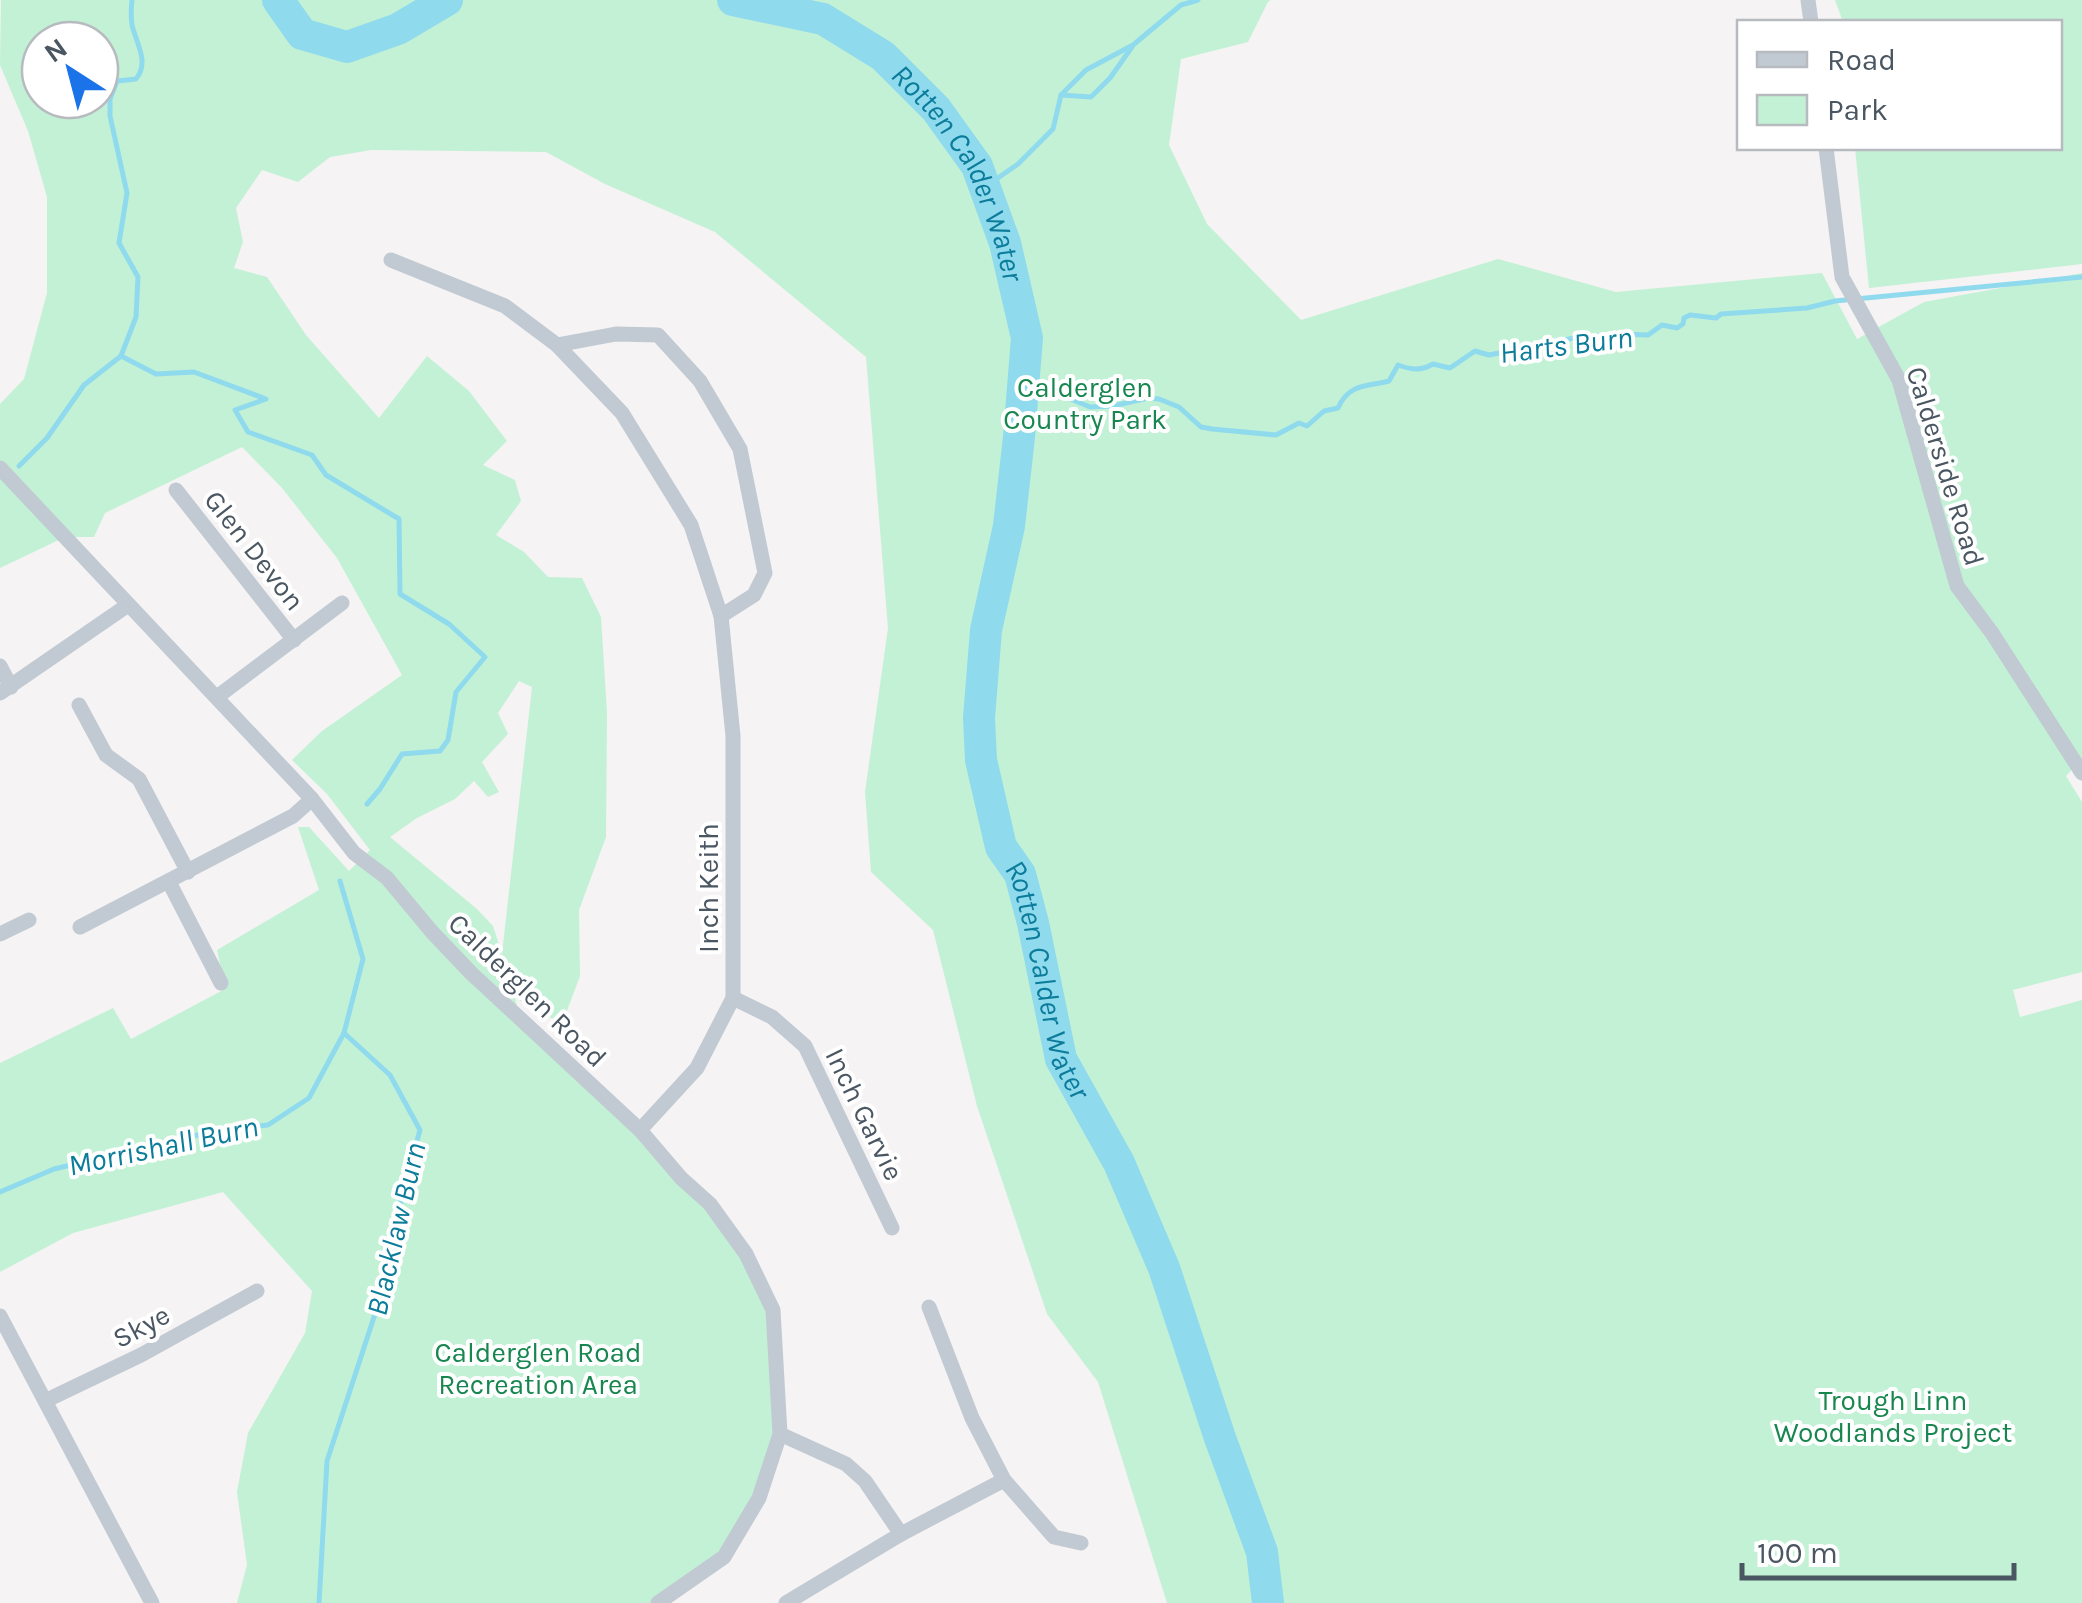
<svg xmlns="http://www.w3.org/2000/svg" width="2082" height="1603" viewBox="0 0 2082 1603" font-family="Karla,sans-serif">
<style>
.green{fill:#c3f1d5;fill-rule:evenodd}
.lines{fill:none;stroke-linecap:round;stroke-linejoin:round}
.stream{stroke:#90daee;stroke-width:5}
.river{stroke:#90daee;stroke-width:32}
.minor{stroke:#c1cad2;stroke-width:15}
.labels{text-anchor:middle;stroke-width:8;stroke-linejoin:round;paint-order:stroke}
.park-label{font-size:28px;fill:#17864f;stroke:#fff}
.street-label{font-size:28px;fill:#4a5661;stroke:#fff}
.water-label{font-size:30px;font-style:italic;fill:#0c7c9b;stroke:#fff}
</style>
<rect width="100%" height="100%" fill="#f5f3f3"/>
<g class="green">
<path d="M 1,0 L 1271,0 L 1268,2 L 1248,42 L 1181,59 L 1169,145 L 1207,224 L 1301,320 L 1498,259 L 1616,292 L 1822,273 L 1857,339 L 1924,302 L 2082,273 L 2082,759 L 2066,776 L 2082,802 L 2082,972 L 2013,990 L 2020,1017 L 2082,1000 L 2082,1603 L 1167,1603 L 1098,1382 L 1047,1314 L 977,1106 L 933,930 L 871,872 L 865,792 L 888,628 L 866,357 L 715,232 L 605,184 L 546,152 L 371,150 L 330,157 L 298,182 L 262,170 L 236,208 L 243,242 L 234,268 L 267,277 L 306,335 L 379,418 L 427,356 L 469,391 L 507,441 L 483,465 L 515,480 L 521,501 L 496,535 L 524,552 L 548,577 L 582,578 L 601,617 L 607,713 L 606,837 L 579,910 L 580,976 L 562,1024 L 517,999 L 514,995 L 522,1023 L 710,1204 L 773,1310 L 780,1434 L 724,1557 L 658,1603 L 237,1603 L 247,1565 L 237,1492 L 248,1433 L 305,1333 L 312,1291 L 223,1192 L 73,1233 L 0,1272 L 0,1063 L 113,1008 L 131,1039 L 225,989 L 217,950 L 319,890 L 298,827 L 309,827 L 349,871 L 370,850 L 327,794 L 292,760 L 322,731 L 402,675 L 337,558 L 282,488 L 242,447 L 105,513 L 94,537 L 65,537 L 0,568 L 0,404 L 24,379 L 47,293 L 47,197 L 28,131 L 0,65 ZM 40,40 L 100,40 L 100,100 L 40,100 ZM 519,681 L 532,687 L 502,954 L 493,926 L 477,909 L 390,837 L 417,818 L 455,799 L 474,781 L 488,797 L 499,792 L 482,762 L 508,734 L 498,713 Z"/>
<polygon points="1835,0 2082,0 2082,264 1869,288 1855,148 2060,148 2060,22 1843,22"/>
</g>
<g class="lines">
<g class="stream">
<path d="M 132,0 C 131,8 131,17 132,25 C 136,43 150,62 136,79 L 117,81 L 110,99 L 110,116 L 127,193 L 119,243 L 138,277 L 136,317 L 121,356 L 156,374 L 194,372 L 266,399 L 235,410 L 248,432 L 312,455 L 326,475 L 399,519 L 400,594 L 449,624 L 485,657 L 456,692 L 448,740 L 440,751 L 402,754 L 380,789 L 367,804"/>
<polyline points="1061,95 1091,97 1110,78 1132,47"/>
<polyline points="985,187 1018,164 1053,129 1061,95 1086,70 1133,45 1181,5 1198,0"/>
<path d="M 1023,390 L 1047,389 L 1090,407 L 1113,406 L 1148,398 L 1159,399 L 1179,407 L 1201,427 L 1212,429 L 1276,435 L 1299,423 L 1307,426 L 1324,411 L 1338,408 C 1349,383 1367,387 1389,381 L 1398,365 C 1412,370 1421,371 1433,364 L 1450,368 L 1475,351 L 1489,355 L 1579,337 L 1620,334 L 1648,335 L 1662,325 L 1677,328 L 1683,324 L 1684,318 L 1690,315 L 1716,318 L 1721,314 L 1807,308 L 1835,301 L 2082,277"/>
<polyline points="19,466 47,438 84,385 121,356"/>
<polyline points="0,1192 54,1169 219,1130 268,1125 309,1098 344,1033"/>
<polyline points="319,1603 327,1461 374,1317 390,1276 401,1200 420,1130 390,1075 344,1033 363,959 340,881"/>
</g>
<g class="river">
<polyline points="278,0 302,34 347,47 398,29 447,0"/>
<path id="s1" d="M 733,0 L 823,19 L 883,56 L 936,109 L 977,166 L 1005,243 L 1027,338 L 1019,437 L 1009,526 L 986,630 L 979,718 L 981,760 L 1001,847 L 1020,874 L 1033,923 L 1061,1059 L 1119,1163 L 1164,1268 L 1220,1438 L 1262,1552 L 1268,1603"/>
</g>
<g class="minor">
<polyline points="1808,0 1811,22"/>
<polyline points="1826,148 1842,277 1899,380 1957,586 1992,633 2082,773"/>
<polyline points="391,260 505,306 557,345 622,413 691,525 721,616 733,736 733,998 697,1068 640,1130"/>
<polyline points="557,345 616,334 658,335 700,381 740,449 765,573 754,595 721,616"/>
<polyline points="0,468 312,799 354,853 387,878 432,932 471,973 640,1130 681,1178 710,1204 746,1254 773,1310 780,1434 759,1498 724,1557 658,1603"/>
<polyline points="176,490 294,640"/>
<polyline points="0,666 11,687"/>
<polyline points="0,693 128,605"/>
<polyline points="217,697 342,603"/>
<polyline points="79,705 106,755 139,779 188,872"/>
<polyline points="169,882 221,983"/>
<polyline points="80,927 293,816 312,799"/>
<polyline points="0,934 29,920"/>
<polyline points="733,998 772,1017 805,1046 892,1228"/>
<polyline points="929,1307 972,1418 1004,1480 1054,1537 1081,1543"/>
<polyline points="0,1316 152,1603"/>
<polyline points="47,1400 141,1355 257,1291"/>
<polyline points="780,1434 846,1464 865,1481 901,1534"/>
<polyline points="786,1603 901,1534 1004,1480"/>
</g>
</g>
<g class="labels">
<g class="park-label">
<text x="1085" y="397">Calderglen<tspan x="1085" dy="32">Country Park</tspan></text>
<text x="538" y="1362">Calderglen Road<tspan x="538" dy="32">Recreation Area</tspan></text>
<text x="1893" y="1410">Trough Linn<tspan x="1893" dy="32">Woodlands Project</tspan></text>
</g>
<g class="street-label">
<text transform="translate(1946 466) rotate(73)" y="10">Calderside Road</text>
<text transform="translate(255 550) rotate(52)" y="10">Glen Devon</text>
<text transform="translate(708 888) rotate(-90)" y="10">Inch Keith</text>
<text transform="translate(528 990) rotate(44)" y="10">Calderglen Road</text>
<text transform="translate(865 1114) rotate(64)" y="10">Inch Garvie</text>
<text transform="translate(141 1326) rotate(-28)" y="10">Skye</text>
</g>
<g class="water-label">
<text dy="10" stroke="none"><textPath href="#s1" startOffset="305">Rotten Calder Water</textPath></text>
<text transform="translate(1566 345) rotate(-7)" y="10">Harts Burn</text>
<text dy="10" stroke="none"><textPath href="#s1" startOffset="1145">Rotten Calder Water</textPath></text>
<text transform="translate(163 1146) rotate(-12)" y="10">Morrishall Burn</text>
<text transform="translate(396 1229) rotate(-77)" y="10">Blacklaw Burn</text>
</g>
</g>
<rect x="1737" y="20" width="325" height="130" fill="#ffffff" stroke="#b7bbc0" stroke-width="2.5"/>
<rect x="1757" y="52" width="50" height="15" fill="#c1cad2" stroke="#b7bbc0" stroke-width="2.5"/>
<text x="1827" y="70" font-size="30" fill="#4a5661">Road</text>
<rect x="1757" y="95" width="50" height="30" fill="#c3f1d5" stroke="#b7bbc0" stroke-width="2.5"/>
<text x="1827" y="120" font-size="30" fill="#4a5661">Park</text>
<g transform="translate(70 70) rotate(324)"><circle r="48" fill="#ffffff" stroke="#b7bbc0" stroke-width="2.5"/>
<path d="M0-8L18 38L0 25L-18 38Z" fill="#1a73e8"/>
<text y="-15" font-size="28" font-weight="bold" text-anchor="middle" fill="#4a5661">N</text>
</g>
<path d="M1742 1563v15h272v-15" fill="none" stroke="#4a5661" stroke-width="5"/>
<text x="1757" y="1563" font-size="30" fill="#4a5661" stroke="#ffffff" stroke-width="8" paint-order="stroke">100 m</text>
</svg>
